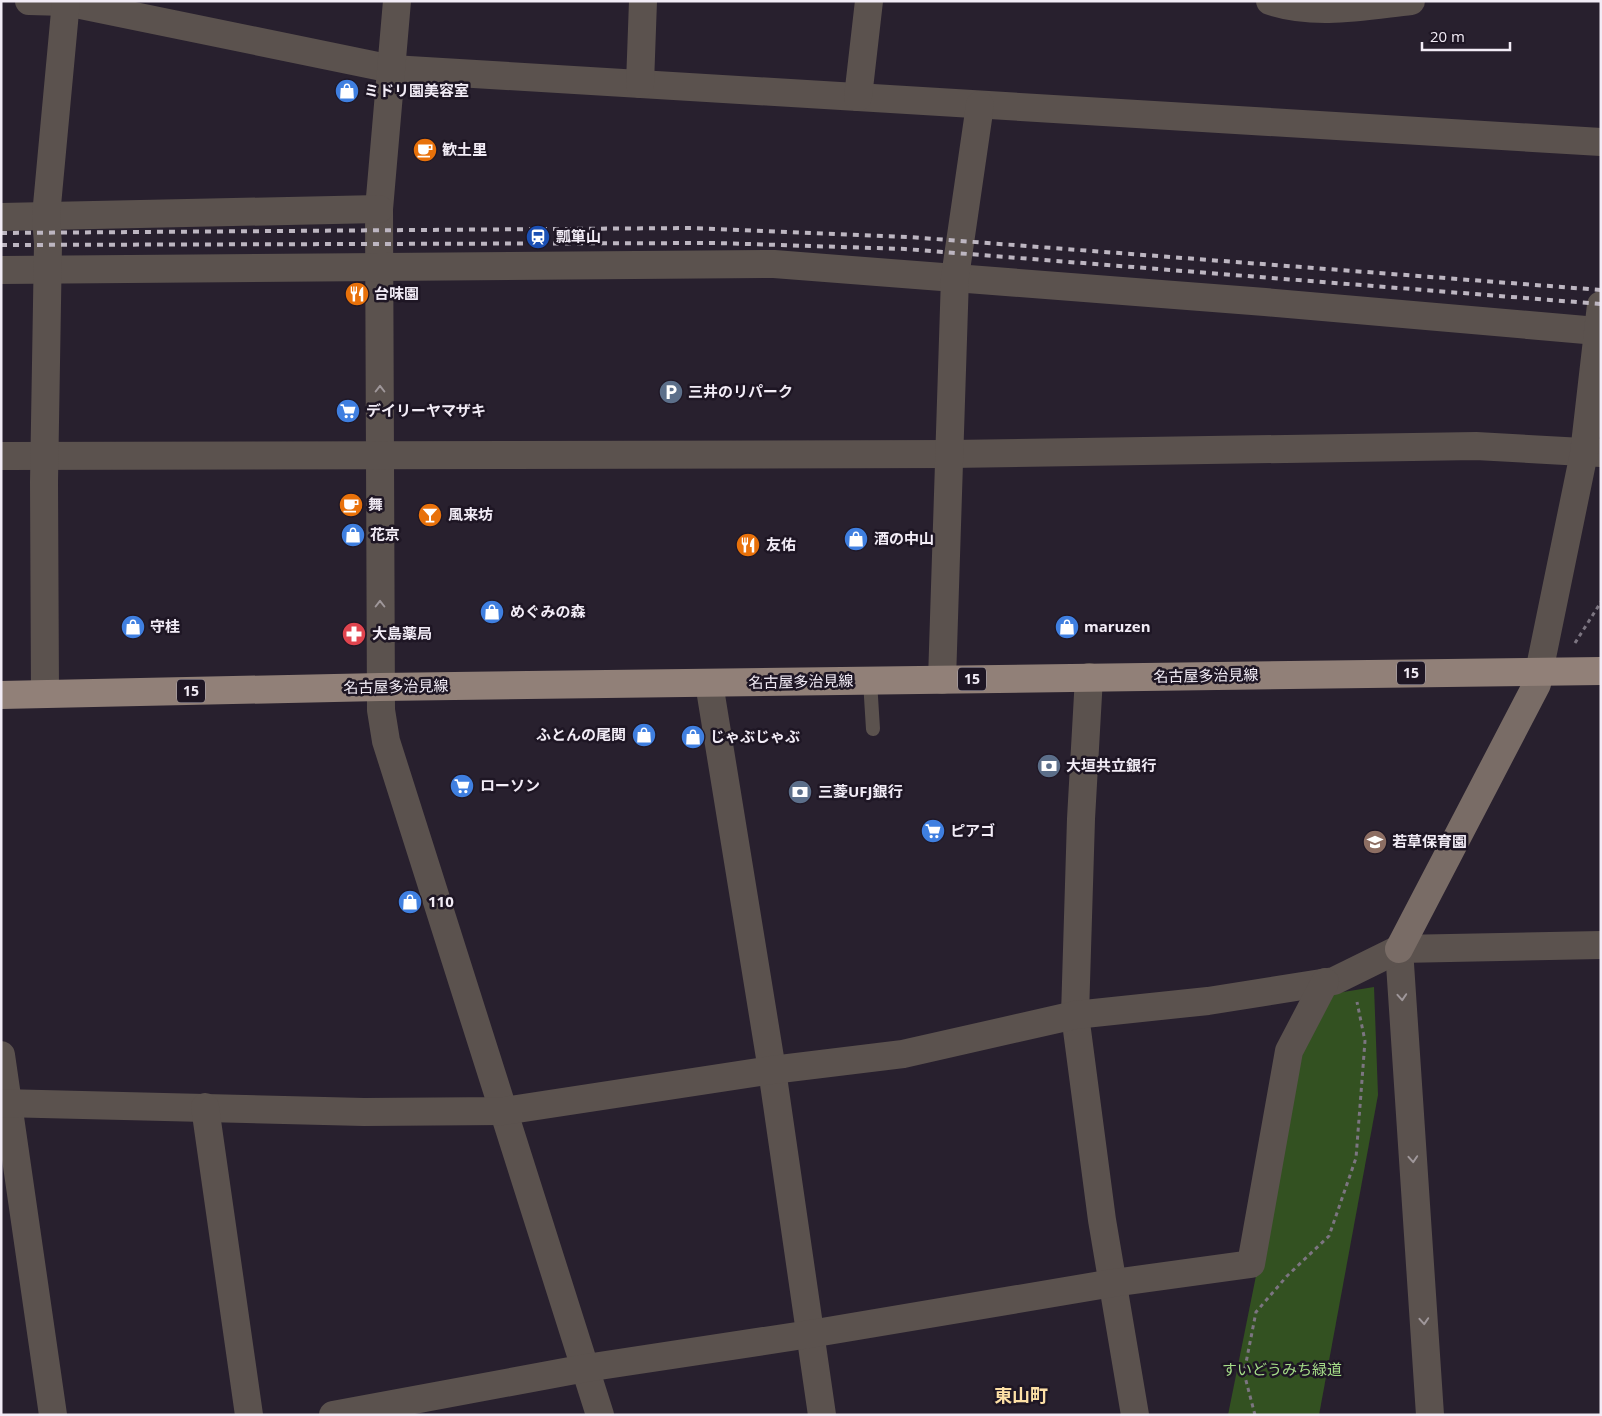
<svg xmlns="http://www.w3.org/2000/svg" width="1602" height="1416" viewBox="0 0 1602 1416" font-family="'Open Sans','Noto Sans JP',sans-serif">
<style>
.green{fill:#335121}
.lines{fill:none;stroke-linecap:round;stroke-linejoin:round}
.path{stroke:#7c7581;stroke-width:3;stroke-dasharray:4 4;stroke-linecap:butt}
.lane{stroke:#5b524e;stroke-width:14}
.street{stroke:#5b524e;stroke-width:28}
.secondary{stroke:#796c66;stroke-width:28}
.primary{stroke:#918078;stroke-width:28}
.rail{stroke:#bdb6c1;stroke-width:4;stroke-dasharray:6 6;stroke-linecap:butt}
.oneway{stroke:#9f979a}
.labels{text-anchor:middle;stroke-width:5;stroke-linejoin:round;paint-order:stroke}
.shield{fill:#1e1624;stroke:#b2acb7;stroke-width:1}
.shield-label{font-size:14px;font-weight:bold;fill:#f2ecf6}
.poi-label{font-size:15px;font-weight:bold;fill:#f2ecf6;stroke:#1e1624;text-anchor:start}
.street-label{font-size:15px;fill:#f2ecf6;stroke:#1e1624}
.park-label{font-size:15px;fill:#a6de89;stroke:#1e1624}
.quarter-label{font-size:18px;font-weight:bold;fill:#fde0a6;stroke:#1e1624}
</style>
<rect width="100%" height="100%" fill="#28202e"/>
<polygon class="green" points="1374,987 1378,1095 1319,1415 1228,1415 1300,1057 1331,994"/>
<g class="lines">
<g class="path">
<polyline points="1575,643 1601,602"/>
<polyline points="1255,1415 1244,1373 1256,1312 1287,1276 1329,1236 1356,1158 1365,1041 1357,1002"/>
</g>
<polyline class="lane" points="870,681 873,729"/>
<g class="street">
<polyline points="29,1 66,2 392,69 1601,142"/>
<polyline points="397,1 379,209 381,710 386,741 600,1415"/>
<path d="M 1270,1 C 1315,16 1365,6 1411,1"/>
<polyline points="640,84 643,1"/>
<polyline points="858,97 869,1"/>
<polyline points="1,217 379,209"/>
<polyline points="1,270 774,264 1265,302 1597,331"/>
<polyline points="1,456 951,454 1476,446 1601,453"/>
<polyline points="1539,672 1584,453 1601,305"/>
<polyline points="1089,677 1081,819 1075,1015 1102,1220 1135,1415"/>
<polyline points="942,680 955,277 980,105"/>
<polyline points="709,683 772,1070 822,1415"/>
<polyline points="45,694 44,482 48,244 46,216 66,1"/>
<polyline points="1399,949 1430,1415"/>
<polyline points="1,1055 53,1415"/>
<polyline points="1,1103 364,1112 504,1111 772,1070 903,1054 1075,1015 1208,1001 1334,981 1399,949 1601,945"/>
<polyline points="205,1107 249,1415"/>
<polyline points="333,1415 586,1368 810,1334 1113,1283 1251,1264 1289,1051 1325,982"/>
</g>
<polyline class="secondary" points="1399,949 1537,684 1539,672"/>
<polyline class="primary" points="1,695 380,687 1601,671"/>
<g class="rail">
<polyline points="1,233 693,228 909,237 1601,290"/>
<polyline points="1,245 716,243 905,249 1601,304"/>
</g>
</g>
<defs><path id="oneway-chevron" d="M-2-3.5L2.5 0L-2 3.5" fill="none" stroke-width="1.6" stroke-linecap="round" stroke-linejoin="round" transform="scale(1.25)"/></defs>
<g class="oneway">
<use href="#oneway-chevron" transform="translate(380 389) rotate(-90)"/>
<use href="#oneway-chevron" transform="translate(380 604) rotate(-90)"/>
<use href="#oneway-chevron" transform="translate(1402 997) rotate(86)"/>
<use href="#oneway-chevron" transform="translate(1413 1159) rotate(86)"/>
<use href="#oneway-chevron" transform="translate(1424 1321) rotate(86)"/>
</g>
<defs>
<g id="shop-disc" transform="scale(1.25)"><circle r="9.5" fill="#3f7fe0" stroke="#1e1624"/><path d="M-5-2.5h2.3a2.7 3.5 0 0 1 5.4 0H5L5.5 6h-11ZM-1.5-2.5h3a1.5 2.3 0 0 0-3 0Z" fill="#fff"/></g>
<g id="cafe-disc" transform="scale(1.25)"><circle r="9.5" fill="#e8710a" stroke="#1e1624"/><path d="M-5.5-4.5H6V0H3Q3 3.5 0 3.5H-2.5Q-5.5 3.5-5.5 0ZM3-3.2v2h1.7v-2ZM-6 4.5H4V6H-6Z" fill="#fff"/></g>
<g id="station-disc" transform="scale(1.25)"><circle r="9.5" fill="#1a4fb4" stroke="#1e1624"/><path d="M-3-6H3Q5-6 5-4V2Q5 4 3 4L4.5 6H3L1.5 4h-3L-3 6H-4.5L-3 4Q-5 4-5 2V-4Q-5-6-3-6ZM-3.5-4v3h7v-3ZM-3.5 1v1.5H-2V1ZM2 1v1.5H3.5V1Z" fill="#fff"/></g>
<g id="restaurant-disc" transform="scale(1.25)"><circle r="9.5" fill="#e8710a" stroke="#1e1624"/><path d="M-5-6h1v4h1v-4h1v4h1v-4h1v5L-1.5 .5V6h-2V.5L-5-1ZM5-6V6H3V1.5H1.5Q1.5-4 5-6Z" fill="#fff"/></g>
<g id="parking-disc" transform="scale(1.25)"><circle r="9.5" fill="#5c6f8a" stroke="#1e1624"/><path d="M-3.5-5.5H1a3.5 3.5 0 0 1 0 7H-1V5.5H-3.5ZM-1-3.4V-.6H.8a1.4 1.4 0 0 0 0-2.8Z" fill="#fff"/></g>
<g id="supermarket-disc" transform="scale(1.25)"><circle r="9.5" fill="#3f7fe0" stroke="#1e1624"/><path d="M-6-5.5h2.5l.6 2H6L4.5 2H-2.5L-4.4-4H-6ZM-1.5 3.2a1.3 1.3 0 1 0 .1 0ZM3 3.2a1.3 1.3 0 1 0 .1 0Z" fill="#fff"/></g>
<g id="bar-disc" transform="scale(1.25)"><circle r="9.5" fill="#e8710a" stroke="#1e1624"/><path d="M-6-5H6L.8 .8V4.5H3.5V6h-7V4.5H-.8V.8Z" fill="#fff"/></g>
<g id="pharmacy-disc" transform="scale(1.25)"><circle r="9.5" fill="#e0444e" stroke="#1e1624"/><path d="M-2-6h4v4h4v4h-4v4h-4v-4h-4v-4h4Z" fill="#fff"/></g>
<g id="bank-disc" transform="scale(1.25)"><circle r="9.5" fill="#5c6f8a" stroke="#1e1624"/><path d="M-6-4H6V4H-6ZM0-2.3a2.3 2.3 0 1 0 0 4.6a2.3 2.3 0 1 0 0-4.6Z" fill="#fff"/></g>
<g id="school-disc" transform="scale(1.25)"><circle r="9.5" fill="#8d6e63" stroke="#1e1624"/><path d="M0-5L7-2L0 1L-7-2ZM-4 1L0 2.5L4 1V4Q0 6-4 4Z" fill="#fff"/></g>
</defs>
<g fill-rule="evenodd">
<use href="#shop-disc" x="347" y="91"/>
<use href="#cafe-disc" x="425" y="150"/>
<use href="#station-disc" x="538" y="237"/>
<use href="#restaurant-disc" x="357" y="294"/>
<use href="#parking-disc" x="671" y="392"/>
<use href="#supermarket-disc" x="348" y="411"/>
<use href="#cafe-disc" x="351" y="505"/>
<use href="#bar-disc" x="430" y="515"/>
<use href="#shop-disc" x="353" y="535"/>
<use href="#shop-disc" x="856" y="539"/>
<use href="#restaurant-disc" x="748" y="545"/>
<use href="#shop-disc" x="492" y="612"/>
<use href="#shop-disc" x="133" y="627"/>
<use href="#shop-disc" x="1067" y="627"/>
<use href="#pharmacy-disc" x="354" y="634"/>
<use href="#shop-disc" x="644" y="735"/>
<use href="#shop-disc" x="693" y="737"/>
<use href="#bank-disc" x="1049" y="766"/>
<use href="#supermarket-disc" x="462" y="786"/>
<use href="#bank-disc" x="800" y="792"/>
<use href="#supermarket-disc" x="933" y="831"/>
<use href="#school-disc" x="1375" y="842"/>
<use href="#shop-disc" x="410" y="902"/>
</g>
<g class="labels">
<g class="shield">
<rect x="1397" y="661.5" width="28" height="23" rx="4"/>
<rect x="958" y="667.5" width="28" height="23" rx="4"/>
<rect x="177" y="679.5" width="28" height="23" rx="4"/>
</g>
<g class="shield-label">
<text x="1411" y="678">15</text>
<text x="972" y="684">15</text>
<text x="191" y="696">15</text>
</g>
<g class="poi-label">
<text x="364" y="96">ミドリ園美容室</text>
<text x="442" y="155">歓土里</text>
<text x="556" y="242">瓢箪山</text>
<text x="374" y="299">台味園</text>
<text x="688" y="397">三井のリパーク</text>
<text x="366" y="416">デイリーヤマザキ</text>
<text x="368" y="510">舞</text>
<text x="448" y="520">風来坊</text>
<text x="370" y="540">花京</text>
<text x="874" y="544">酒の中山</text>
<text x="766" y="550">友佑</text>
<text x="510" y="617">めぐみの森</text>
<text x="150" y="632">守桂</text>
<text x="1084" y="632">maruzen</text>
<text x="372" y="639">大島薬局</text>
<text x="626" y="740" text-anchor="end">ふとんの尾関</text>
<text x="710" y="742">じゃぶじゃぶ</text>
<text x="1066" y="771">大垣共立銀行</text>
<text x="480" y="791">ローソン</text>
<text x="818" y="797">三菱UFJ銀行</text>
<text x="950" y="836">ピアゴ</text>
<text x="1392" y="847">若草保育園</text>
<text x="428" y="907">110</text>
</g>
<g class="street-label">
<text transform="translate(1206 676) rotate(-1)" y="5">名古屋多治見線</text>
<text transform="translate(801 682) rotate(-1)" y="5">名古屋多治見線</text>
<text transform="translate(396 687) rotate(-1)" y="5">名古屋多治見線</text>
</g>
<g class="park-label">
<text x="1282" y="1375">すいどうみち緑道</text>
</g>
<g class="quarter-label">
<text x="1021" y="1402">東山町</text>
</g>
</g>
<rect width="1602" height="1416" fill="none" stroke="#f2ecf6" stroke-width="5"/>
<path d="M1422 42v8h88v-8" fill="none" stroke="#f2ecf6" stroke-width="2.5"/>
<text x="1430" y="42" font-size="15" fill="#f2ecf6" stroke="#1e1624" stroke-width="4" paint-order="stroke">20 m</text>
</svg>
